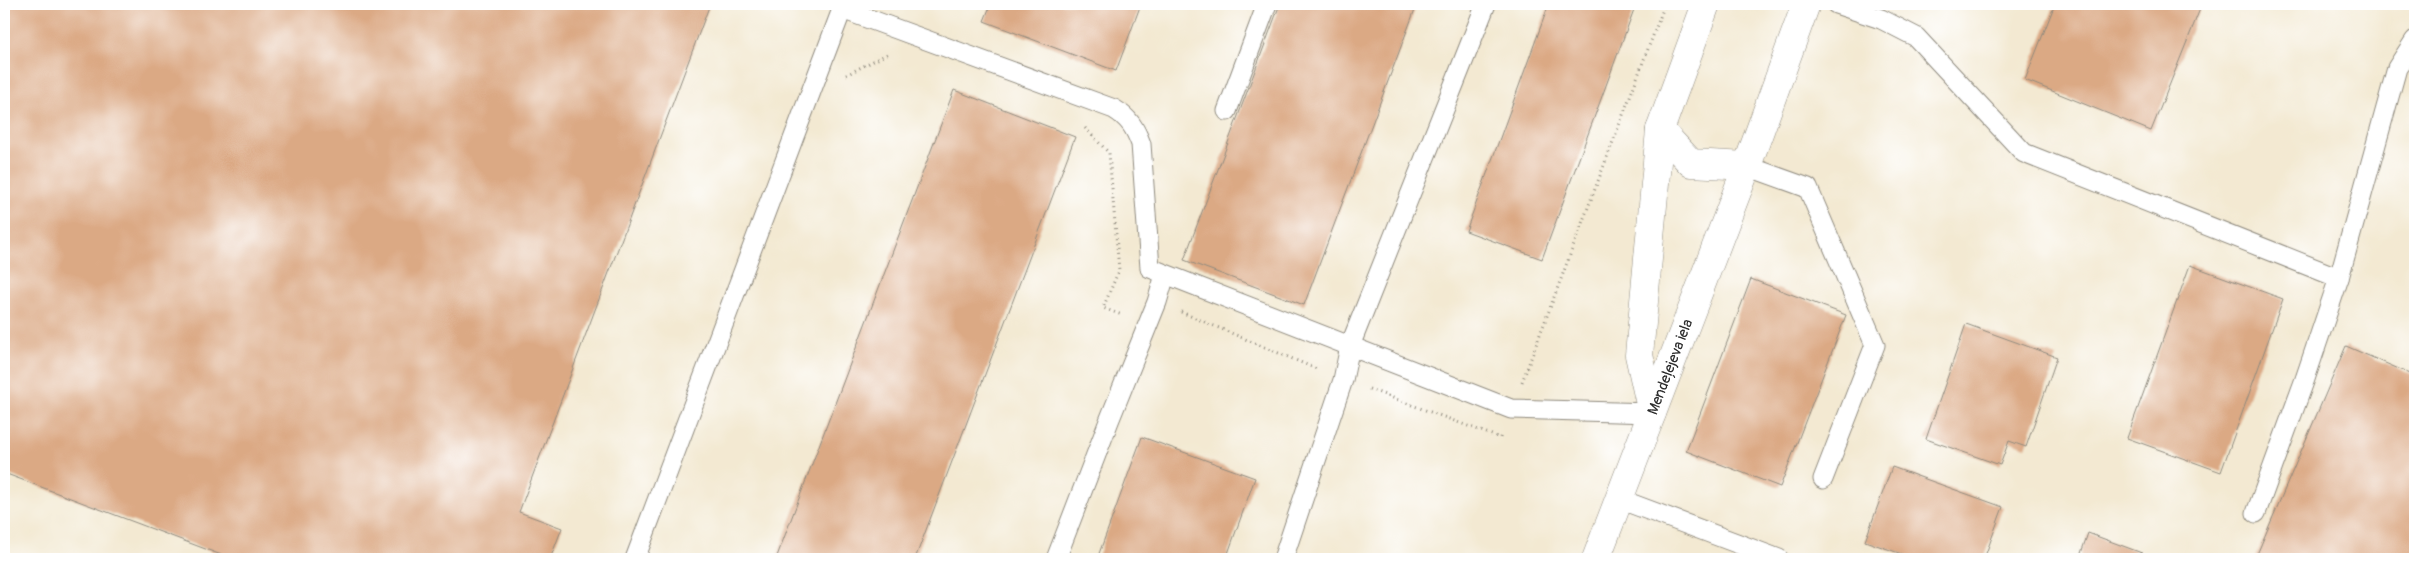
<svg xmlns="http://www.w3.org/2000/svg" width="2419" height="563" viewBox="0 0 2419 563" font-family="Pangolin,sans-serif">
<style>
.building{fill:#dba984}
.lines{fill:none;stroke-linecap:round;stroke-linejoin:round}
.lane-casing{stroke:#8f8a7e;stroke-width:21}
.street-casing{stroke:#8f8a7e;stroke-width:29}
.path{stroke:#8f8a7e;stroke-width:3;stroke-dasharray:1 4;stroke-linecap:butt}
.lane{stroke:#fff;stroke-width:19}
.street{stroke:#fff;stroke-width:28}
.labels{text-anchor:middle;stroke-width:4.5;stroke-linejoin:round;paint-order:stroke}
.street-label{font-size:15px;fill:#2b2b2b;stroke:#fff}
</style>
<rect width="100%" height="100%" fill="#fff"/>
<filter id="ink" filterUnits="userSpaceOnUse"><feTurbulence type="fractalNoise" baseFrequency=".02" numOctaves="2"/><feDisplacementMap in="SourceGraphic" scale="10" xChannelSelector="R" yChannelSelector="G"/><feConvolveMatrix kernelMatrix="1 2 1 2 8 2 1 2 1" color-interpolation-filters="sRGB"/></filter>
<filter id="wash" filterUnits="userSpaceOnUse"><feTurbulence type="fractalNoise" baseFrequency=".0096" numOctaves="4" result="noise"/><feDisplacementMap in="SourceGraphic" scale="20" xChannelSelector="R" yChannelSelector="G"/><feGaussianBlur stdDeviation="1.12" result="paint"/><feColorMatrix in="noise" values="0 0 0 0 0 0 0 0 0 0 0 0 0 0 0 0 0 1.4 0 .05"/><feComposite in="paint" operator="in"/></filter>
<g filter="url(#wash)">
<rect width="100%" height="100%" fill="#f3e9d2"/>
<g id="blocks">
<g class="building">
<polygon points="4,4 710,4 519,512 562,528 550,559 232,559 4,473"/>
<polygon points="991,4 1141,4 1116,71 984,21"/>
<polygon points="1280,4 1417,4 1304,305 1184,260"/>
<polygon points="1549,4 1636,4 1542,259 1466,231"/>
<polygon points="2055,4 2202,4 2151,131 2025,80"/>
<polygon points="954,90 1075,137 915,559 776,559"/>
<polygon points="2190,265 2283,299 2221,472 2127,438"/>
<polygon points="1751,279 1846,315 1780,487 1686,451"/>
<polygon points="1966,324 2057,357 2026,447 2009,441 2000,465 1926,439"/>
<polygon points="2346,346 2415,376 2415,559 2255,559"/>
<polygon points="1142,437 1255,478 1226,559 1097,559"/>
<polygon points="1892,467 2003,507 1984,559 1916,559 1865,541"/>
<polygon points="2088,533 2158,559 2079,559"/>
</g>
</g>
</g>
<g filter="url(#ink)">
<use href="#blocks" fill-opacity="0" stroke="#8f8a7e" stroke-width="1"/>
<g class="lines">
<g class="lane-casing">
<g id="lane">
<polyline points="1836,4 1881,19 1916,37 2024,153 2339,278"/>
<path d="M 842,9 L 1114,109 C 1129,118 1135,128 1141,144 L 1150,268 L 1511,409 L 1652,413"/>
<polyline points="1227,111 1267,4"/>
<polyline points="1747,166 1808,188 1875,345 1823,479"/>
<polyline points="1619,499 1779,559"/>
<polyline points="2256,513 2305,379 2339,278 2397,68 2415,40"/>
<polyline points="635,559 844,4"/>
<polyline points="1056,559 1109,421 1157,302 1165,275"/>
<polyline points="1283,559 1343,380 1350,346 1486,4"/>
</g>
</g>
<g class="street-casing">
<g id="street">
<polyline points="1660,130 1691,163 1747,166"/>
<polyline points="1652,413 1639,355 1660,130 1706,4"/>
<path id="s1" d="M 1596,559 L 1747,166 L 1806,4"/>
</g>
</g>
<g class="path">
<polyline points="846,75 887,54"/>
<polyline points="1085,128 1109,153 1119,270 1103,308 1122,315"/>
<polyline points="1181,312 1319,370"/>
<polyline points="1522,382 1665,4"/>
<polyline points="1369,389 1500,438 1501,434"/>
</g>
<use href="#lane" class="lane"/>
<use href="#street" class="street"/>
</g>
</g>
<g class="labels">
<g class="street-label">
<text dy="5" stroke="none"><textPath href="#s1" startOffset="206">Mendeļejeva iela</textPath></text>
</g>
</g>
<rect width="2419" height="563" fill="none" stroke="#fff" stroke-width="20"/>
</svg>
